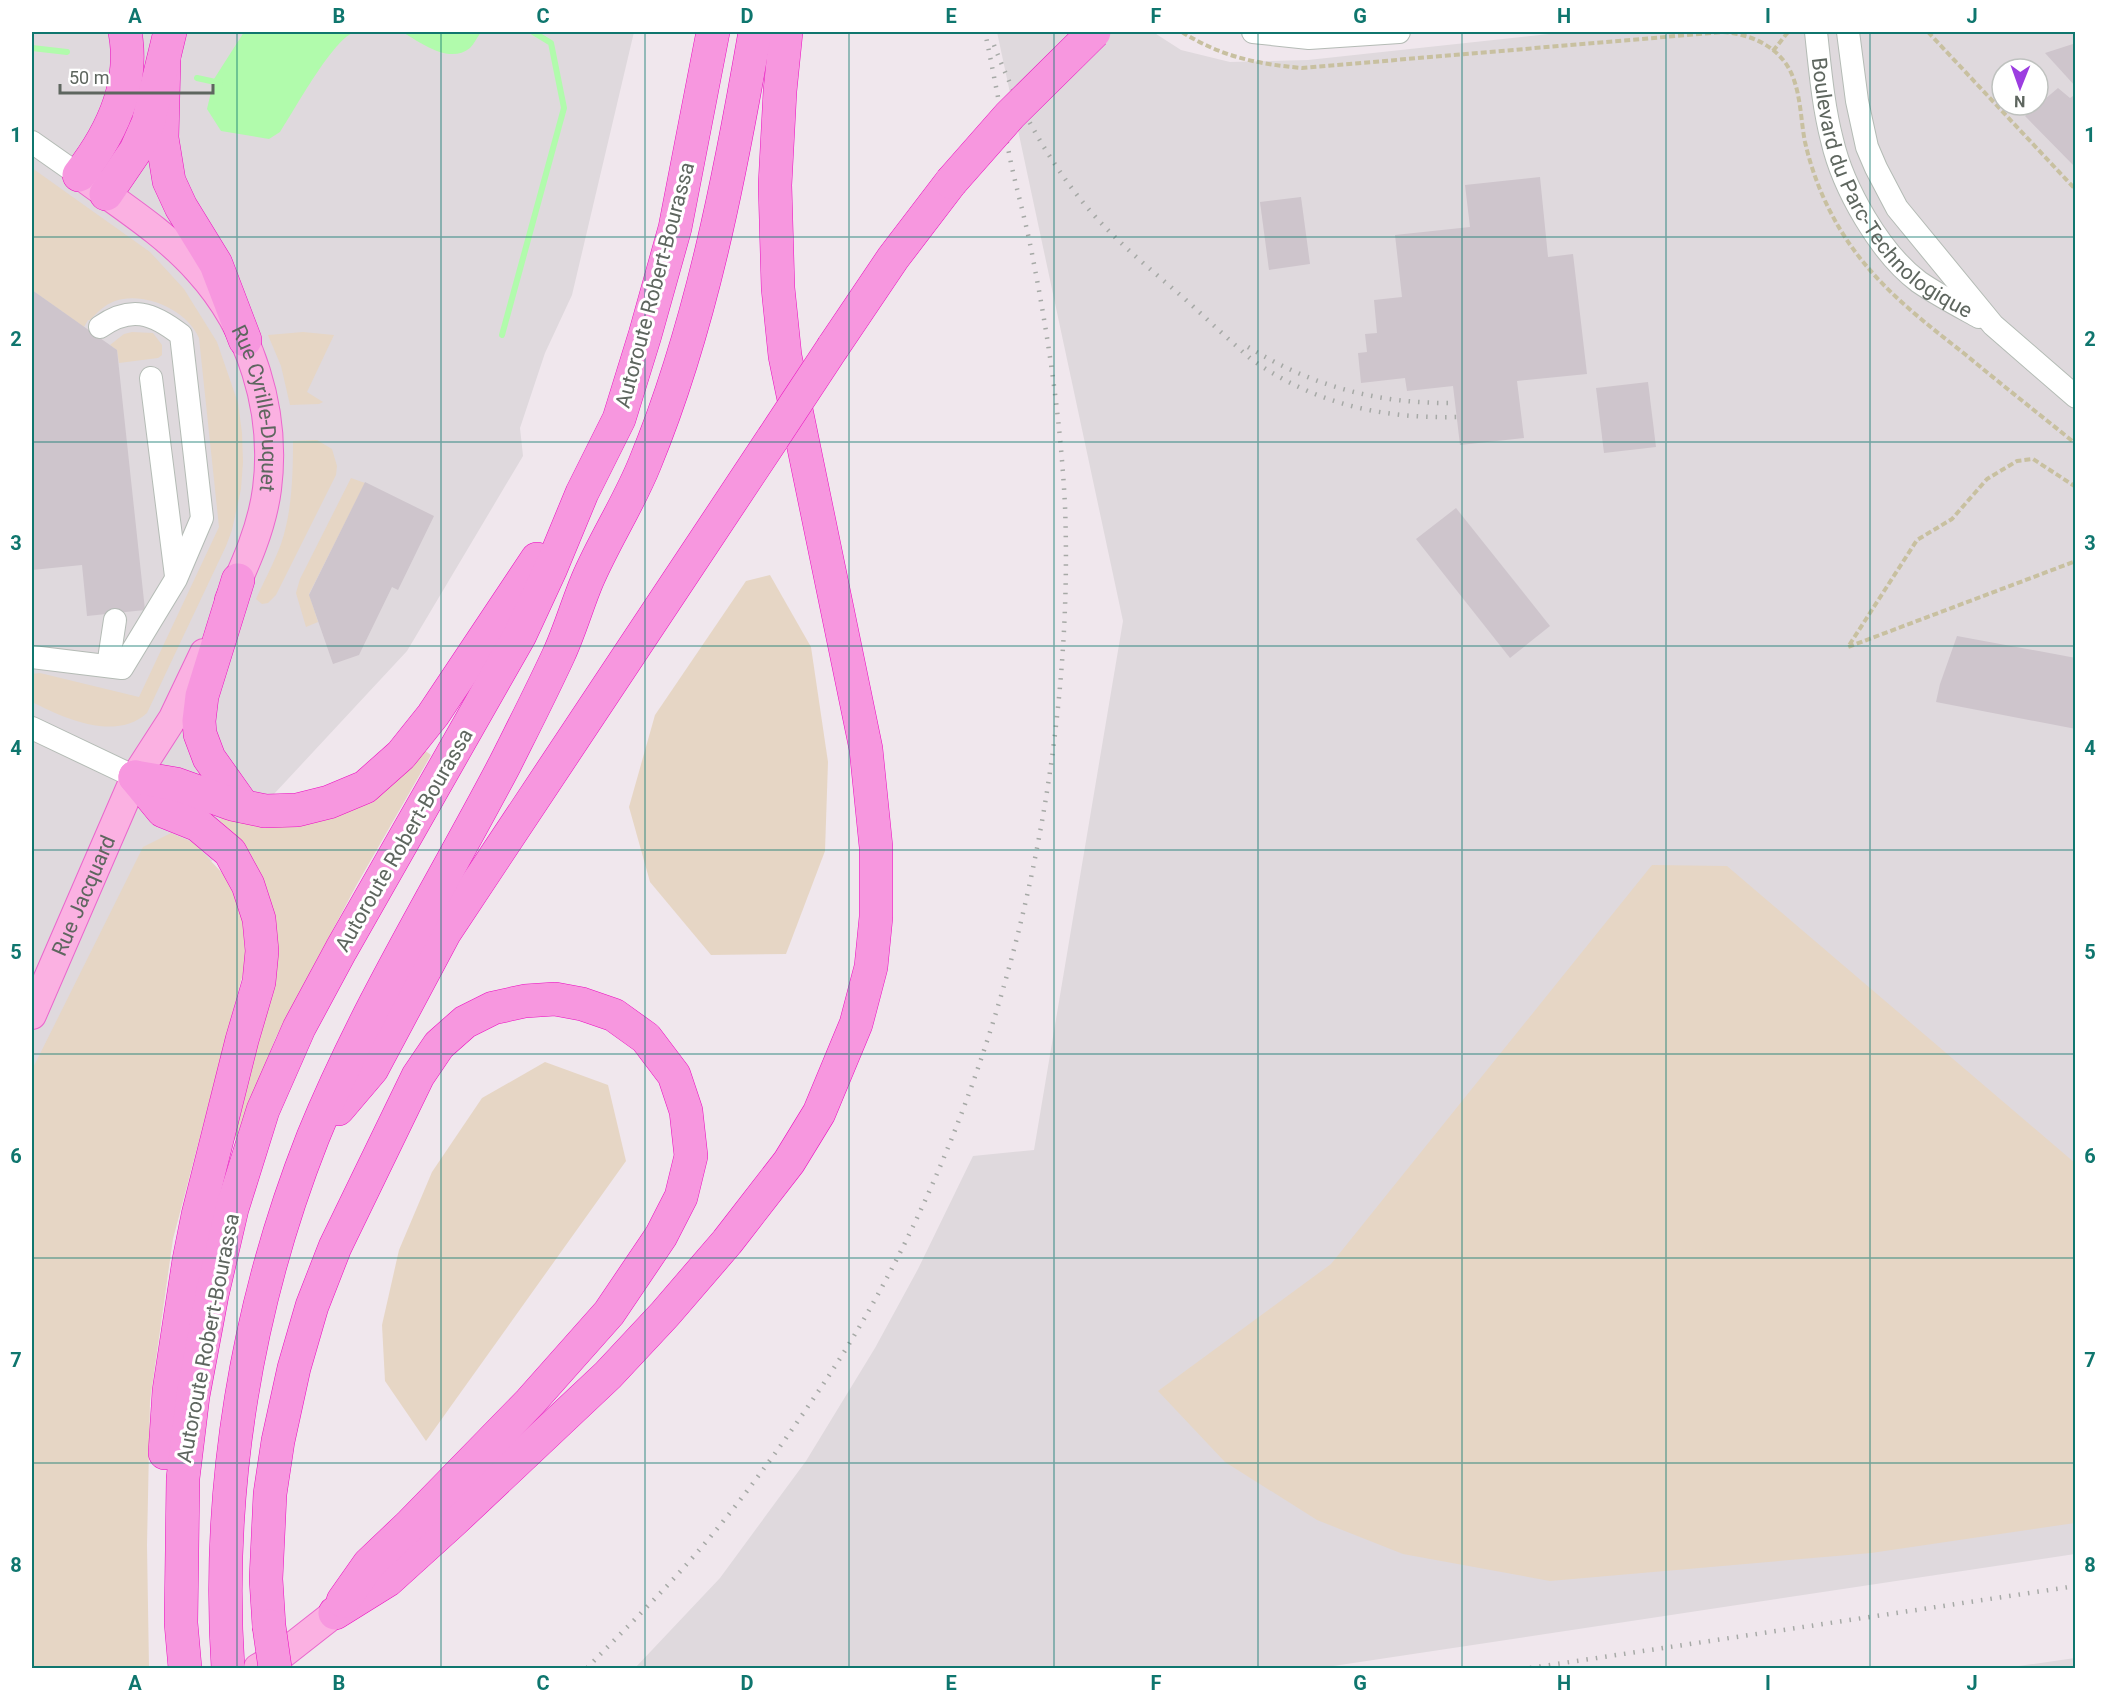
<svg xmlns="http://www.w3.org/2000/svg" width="2107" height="1700" viewBox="0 0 2107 1700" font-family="Roboto,sans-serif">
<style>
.industrial{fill:#dfd9dd;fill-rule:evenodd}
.green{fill:#e6d6c5}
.water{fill:#b1fbac}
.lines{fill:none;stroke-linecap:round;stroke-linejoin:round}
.stream{stroke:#b1fbac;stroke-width:6}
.building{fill:#cec5cc}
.minor-casing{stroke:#b4bbb5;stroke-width:24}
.major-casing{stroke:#ea66cd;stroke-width:30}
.highway-casing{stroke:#ea0dc0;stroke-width:34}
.path{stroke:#c8c0a0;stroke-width:4;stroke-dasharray:6 3;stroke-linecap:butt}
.minor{stroke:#fff;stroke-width:22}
.major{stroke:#fbb1e2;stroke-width:28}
.highway{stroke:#f797df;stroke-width:33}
.rail{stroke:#a6a9a6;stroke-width:4.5;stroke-dasharray:1.5 8;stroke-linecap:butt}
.highway-bridge-casing{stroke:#ea0dc0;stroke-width:34;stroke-linecap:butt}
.highway-bridge{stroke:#f797df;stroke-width:33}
.grid{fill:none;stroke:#0f766e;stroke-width:1.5;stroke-opacity:0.55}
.labels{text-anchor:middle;stroke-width:6;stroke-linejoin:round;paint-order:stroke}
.street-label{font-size:21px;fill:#5e665f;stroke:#fff}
.neatline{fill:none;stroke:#0f766e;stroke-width:2}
.grid-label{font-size:20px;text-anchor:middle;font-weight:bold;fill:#0f766e}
</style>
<rect width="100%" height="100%" fill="#f0e7ed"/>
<g class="industrial">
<polygon points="32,32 634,32 572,295 545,353 520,428 523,456 407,651 208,865 32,1668"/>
<path d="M 997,32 L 1153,32 L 1181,50 L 1230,62 L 1308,60 L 1567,32 L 2075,32 L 2075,1554 L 1320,1668 L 635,1668 L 720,1578 L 806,1461 L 875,1348 L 918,1269 L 973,1156 L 1034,1150 L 1123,621 ZM 2002,69 L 2038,69 L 2038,105 L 2002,105 Z"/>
<polygon points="2075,1658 2075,1668 2005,1668"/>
</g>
<g class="green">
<path d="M 32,168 L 150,252 L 184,289 L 217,342 L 238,403 L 242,433 L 243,462 L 241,489 L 232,530 L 226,546 L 147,713 C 115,742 64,718 32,702 L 32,674 L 40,673 L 139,697 L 219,527 L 199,338 C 187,310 144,291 115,301 C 104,305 98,312 90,320 L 88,320 L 84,327 L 32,290 Z"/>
<polygon points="132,332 153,333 162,345 162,355 158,358 119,363 117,350 110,345 124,334"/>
<polygon points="303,332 334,335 307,392 323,402 319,404 290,405 281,366 268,335"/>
<path d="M 317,440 L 332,449 L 337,466 L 336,475 L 276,595 L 268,603 L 262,604 L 256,599 C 264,581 274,563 281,544 C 292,512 293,475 293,441 Z"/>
<polygon points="351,478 365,483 309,594 318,622 306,627 296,593 300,579"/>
<polygon points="770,575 811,647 828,762 825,851 786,954 711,955 650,882 629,807 655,715 746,581"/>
<path d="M 424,750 L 431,755 L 356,886 L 276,1037 L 235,1140 L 227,1138 L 277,942 C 273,889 259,858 219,822 L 223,814 L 253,822 Z"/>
<polygon points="171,833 194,843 223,874 242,910 246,962 173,1239 150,1401 147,1545 149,1668 32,1668 32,1070 143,847"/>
<polygon points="1652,865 1727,866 2075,1163 2075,1523 1871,1553 1550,1581 1403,1554 1317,1520 1225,1462 1158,1391 1331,1264"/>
<polygon points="545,1062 608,1085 626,1161 426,1441 385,1381 382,1325 399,1250 432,1172 482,1098"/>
</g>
<g class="water">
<path d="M 244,32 L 355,32 C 334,37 294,111 280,132 L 269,139 L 221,131 L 207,109 L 214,79 Z"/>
<path d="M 402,32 L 481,32 C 478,36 474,44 470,48 C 449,65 420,42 402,32 Z"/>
</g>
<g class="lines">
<g class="stream">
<polyline points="32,48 67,52"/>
<polyline points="197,78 220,83"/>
<polyline points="502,335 564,108 551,43 533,32"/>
</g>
</g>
<g class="building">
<polygon points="2076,43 2076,87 2045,53"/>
<polygon points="2058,88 2070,98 2076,94 2076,168 2025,116"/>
<polygon points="1540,177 1548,257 1573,254 1587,374 1517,381 1524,438 1460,445 1453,386 1407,391 1405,378 1361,383 1358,353 1367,352 1365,334 1377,333 1374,300 1402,297 1395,235 1470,227 1465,185"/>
<polygon points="1301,197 1310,264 1269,270 1260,202"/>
<polygon points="32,290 117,350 145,610 87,616 82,565 32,570"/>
<polygon points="1648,382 1656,447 1604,453 1596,388"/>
<polygon points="365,482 434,516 398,590 392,587 359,655 333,664 309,595"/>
<polygon points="1456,508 1550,626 1510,658 1416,539"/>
<polygon points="1957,636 2076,658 2076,729 1936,702 1940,684"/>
</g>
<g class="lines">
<g class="minor-casing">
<g id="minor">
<polyline points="1253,32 1309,38 1399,32"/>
<path id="s1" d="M 1816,32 C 1820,68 1823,105 1832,140 C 1843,188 1880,253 1919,282 C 1938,295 1959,306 1979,317"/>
<polyline points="1848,32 1857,101 1867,147 1876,168 1897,208 1993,325 2076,397"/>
<polyline points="32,142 79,175"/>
<polyline points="151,378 176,576"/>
<path d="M 32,657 L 122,668 L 176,579 L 202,518 L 181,335 C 153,313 131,305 100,327"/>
<polyline points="108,666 115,620"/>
<polyline points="32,728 135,777"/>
</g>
</g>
<g class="major-casing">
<g id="major">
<path id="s2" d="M 88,181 C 125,208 167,235 198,270 C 251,328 277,411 267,489 C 262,528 245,565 229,600"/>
<path id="s3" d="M 32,1015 L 135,777 L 173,718 L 204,653"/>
<polyline points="258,1668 284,1653 335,1613"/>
</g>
</g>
<g class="highway-casing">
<g id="highway">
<polyline points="164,59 162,138 169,181 181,207 216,264 245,340"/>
<path d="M 79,175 C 111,134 135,85 125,32"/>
<polyline points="106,194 136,150 148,123 170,32"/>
<polyline points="833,347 893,258 951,182"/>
<polyline points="238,580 202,696 199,721 200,734 209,758 243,806"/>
<polyline points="135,777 163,811 198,825 230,852 248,885 259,919 262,951 259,982 242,1040 198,1215 189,1260 169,1391 165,1453"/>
<polyline points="135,777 176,784 232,804 265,811 297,810 329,802 365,787 401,755 433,715 537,559"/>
<polyline points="338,1109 372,1069 445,932 773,438"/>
<polyline points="335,1613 388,1580 452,1522 608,1375 665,1314 727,1242 789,1162 819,1113 856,1024 871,967 876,917 876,847 866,749 785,356 778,288 775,185 780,91 786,32"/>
<polyline points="269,1626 266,1579 270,1494 278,1441 294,1368 312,1306 335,1247 418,1076 439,1045 465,1022 493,1008 525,1001 555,999 582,1004 614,1015 646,1038 674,1075 686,1111 691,1156 681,1197 661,1236 609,1313 530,1402 409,1526 369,1564 343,1601"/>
<polyline points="185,1668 181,1623 183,1478 193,1396 212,1295 232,1209 263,1110 299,1028 341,950 520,635 551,568 582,493 619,419 645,335 675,228 713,32"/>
<path d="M 228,1668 C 216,1489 247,1304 313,1137 C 366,1007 440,888 505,764 C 523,728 542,691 559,654 C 570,630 577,605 587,581 C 604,541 629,503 645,463 C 701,327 730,176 755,32"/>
</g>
</g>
<g class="path">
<path d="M 1182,32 C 1220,56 1256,64 1302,68 L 1723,32 C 1753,34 1784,49 1794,80 C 1801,100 1801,122 1805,142 C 1810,164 1818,187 1828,207 C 1860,273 1910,311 1966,355 C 2002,385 2039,414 2076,444"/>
<polyline points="1928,32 2076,190"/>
<polyline points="1773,51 1788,32"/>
<polyline points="2076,487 2033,459 2017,461 1987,479 1952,519 1917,540 1848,647 2076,561"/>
</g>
<use href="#minor" class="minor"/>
<use href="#major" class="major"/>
<use href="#highway" class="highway"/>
<g class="rail">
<path d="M 994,45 C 1017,105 1050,165 1092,213 C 1121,246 1154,272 1186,300 C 1208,320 1229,340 1251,359 C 1313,403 1381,419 1457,417"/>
<path d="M 1248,347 C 1314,387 1379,404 1455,403"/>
<path d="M 587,1668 C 620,1634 654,1601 686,1565 C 737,1508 783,1444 826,1380 C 989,1135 1076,800 1065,506 C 1061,424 1049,340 1033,259 C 1027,226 1018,195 1011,163 C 1002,119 994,75 985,32"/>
<polyline points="1530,1668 2076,1586"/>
</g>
<g class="highway-bridge-casing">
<g id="highway-bridge">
<polyline points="951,182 1010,115 1094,32"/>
<polyline points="773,438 833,347"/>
<polyline points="269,1626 275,1668"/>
</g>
</g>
<use href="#highway-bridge" class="highway-bridge"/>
</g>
<path class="grid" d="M 237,32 L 237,1668M 441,32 L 441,1668M 645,32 L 645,1668M 849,32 L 849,1668M 1054,32 L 1054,1668M 1258,32 L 1258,1668M 1462,32 L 1462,1668M 1666,32 L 1666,1668M 1870,32 L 1870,1668M 32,237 L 2076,237M 32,442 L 2076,442M 32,646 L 2076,646M 32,850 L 2076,850M 32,1054 L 2076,1054M 32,1258 L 2076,1258M 32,1463 L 2076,1463"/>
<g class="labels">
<g class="street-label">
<text dy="7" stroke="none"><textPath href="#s1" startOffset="182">Boulevard du Parc-Technologique</textPath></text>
<text transform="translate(655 285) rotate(-75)" y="7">Autoroute Robert-Bourassa</text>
<text dy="7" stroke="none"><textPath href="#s2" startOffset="296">Rue Cyrille-Duquet</textPath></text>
<text transform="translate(404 840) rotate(-60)" y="7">Autoroute Robert-Bourassa</text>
<text dy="7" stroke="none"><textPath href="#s3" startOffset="130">Rue Jacquard</textPath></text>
<text transform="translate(208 1338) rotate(-79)" y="7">Autoroute Robert-Bourassa</text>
</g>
</g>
<rect width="2107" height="1700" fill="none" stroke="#ffffff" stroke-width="66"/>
<g transform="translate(2020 87) rotate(181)"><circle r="28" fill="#ffffff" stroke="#bfc2bf" stroke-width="1.5"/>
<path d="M0-4.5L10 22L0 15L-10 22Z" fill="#9c3de0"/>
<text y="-9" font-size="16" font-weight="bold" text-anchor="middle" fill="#5e665f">N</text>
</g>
<path d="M60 84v9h153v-9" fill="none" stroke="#5e665f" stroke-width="3"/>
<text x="69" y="84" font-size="18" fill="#5e665f" stroke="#ffffff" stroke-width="4.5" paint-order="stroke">50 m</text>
<rect x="33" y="33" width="2041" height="1634" class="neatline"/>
<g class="grid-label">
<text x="135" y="23">A</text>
<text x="339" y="23">B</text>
<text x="543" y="23">C</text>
<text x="747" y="23">D</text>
<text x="951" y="23">E</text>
<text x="1156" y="23">F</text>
<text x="1360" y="23">G</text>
<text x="1564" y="23">H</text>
<text x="1768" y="23">I</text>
<text x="1972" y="23">J</text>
<text x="16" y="142">1</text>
<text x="2090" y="142">1</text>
<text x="16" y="346">2</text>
<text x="2090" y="346">2</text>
<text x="16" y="550">3</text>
<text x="2090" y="550">3</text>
<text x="16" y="755">4</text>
<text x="2090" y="755">4</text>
<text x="16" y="959">5</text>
<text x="2090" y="959">5</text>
<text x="16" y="1163">6</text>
<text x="2090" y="1163">6</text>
<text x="16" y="1367">7</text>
<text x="2090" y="1367">7</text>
<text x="16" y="1572">8</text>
<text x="2090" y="1572">8</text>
<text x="135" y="1690">A</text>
<text x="339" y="1690">B</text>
<text x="543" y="1690">C</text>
<text x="747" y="1690">D</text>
<text x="951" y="1690">E</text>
<text x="1156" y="1690">F</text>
<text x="1360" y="1690">G</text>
<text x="1564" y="1690">H</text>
<text x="1768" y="1690">I</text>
<text x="1972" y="1690">J</text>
</g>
</svg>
